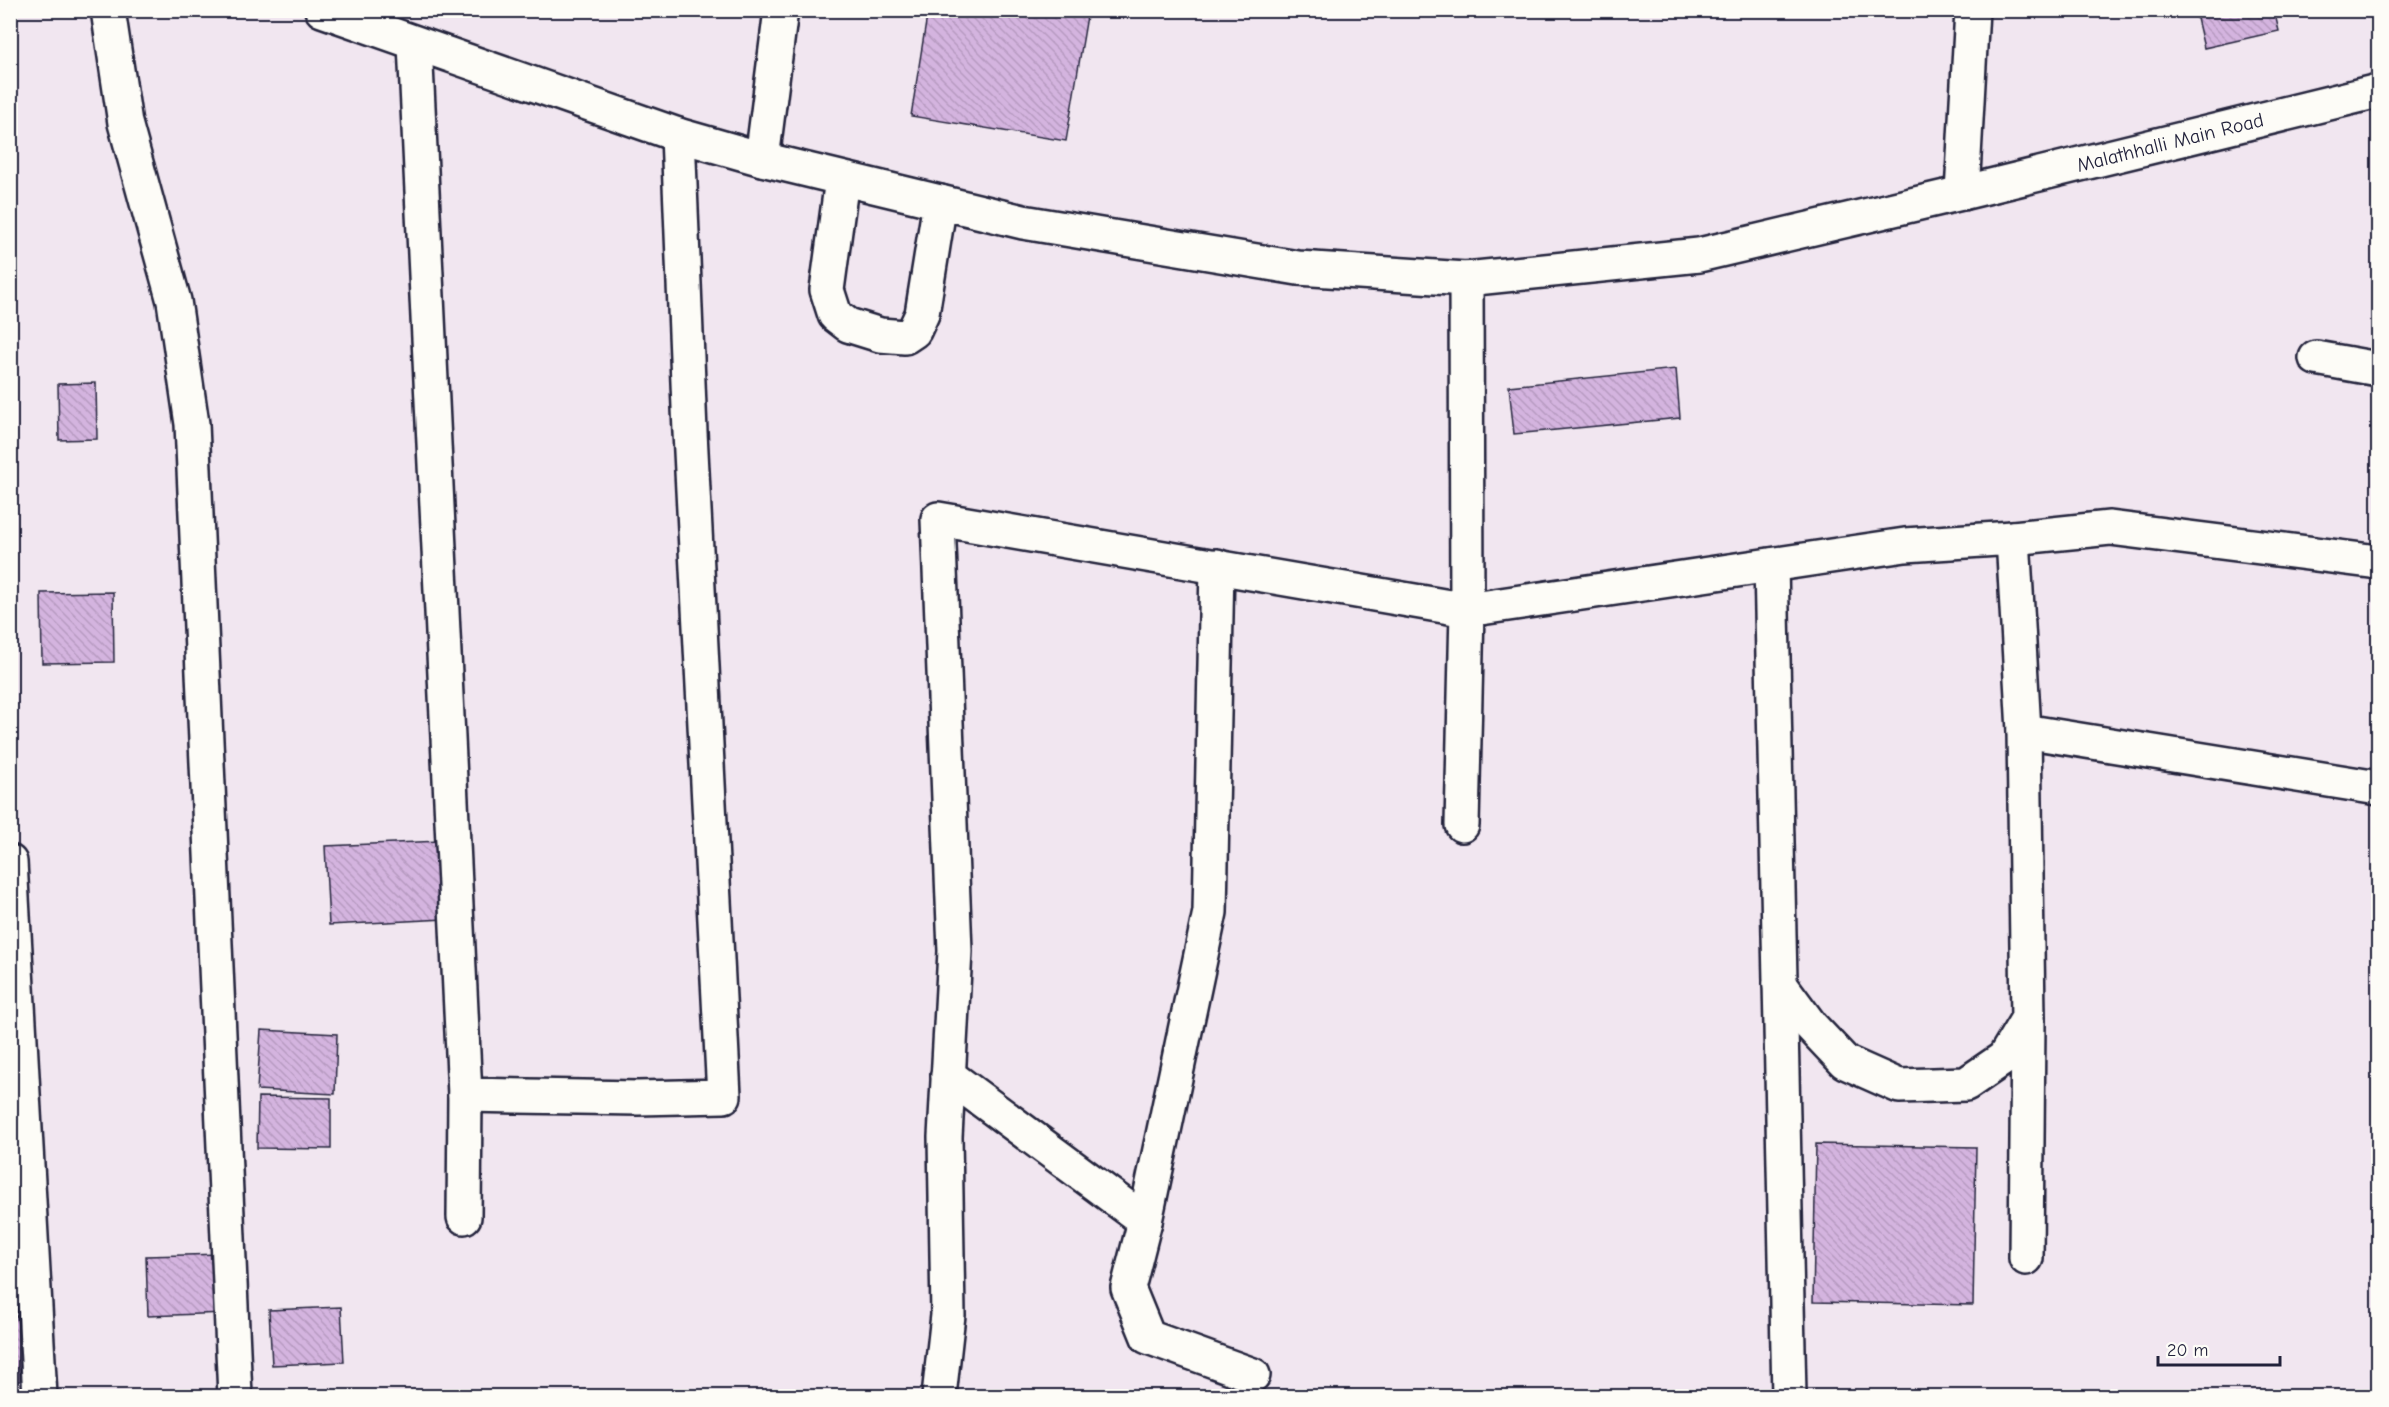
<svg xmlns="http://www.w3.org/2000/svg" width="2389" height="1407" viewBox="0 0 2389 1407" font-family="'Comic Neue',sans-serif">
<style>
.building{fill:url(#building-back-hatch);stroke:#22223b;stroke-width:1.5}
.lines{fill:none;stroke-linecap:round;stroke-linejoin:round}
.minor-casing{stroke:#22223b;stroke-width:38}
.major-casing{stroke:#22223b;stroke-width:38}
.minor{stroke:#fdfcf7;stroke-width:33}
.major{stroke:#fdfcf7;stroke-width:33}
.labels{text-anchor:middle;stroke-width:4.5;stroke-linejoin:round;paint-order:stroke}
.street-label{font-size:20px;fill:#22223b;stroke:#fdfcf7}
</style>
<defs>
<pattern id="building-back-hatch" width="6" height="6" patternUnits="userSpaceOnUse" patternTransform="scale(1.5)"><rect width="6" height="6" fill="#d4b4df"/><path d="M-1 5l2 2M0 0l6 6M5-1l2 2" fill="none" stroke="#b69ac0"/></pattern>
</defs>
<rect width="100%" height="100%" fill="#f1e6f0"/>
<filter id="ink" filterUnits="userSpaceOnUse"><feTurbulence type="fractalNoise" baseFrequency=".0167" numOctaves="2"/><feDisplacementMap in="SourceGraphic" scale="12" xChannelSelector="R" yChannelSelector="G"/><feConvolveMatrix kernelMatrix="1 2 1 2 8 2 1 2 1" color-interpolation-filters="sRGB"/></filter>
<g filter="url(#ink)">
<g class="building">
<polygon points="928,10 1088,10 1066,141 911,116"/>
<polygon points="2195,10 2274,10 2279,31 2204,48"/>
<polygon points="1676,369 1680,418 1514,434 1509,386"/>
<polygon points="96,383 97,439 59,440 58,384"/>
<polygon points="113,592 114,662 42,663 41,593"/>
<polygon points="441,841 445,919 329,925 325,846"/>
<polygon points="261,1030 337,1034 335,1094 257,1090"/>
<polygon points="258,1097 331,1098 331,1149 257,1148"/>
<polygon points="1816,1144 1976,1147 1973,1305 1813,1302"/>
<polygon points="223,1254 225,1313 148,1316 146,1256"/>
<polygon points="341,1307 344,1362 272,1365 269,1310"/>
<polygon points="10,1316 18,1316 20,1381 10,1381"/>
</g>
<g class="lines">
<g class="minor-casing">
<g id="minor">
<polyline points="108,10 125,123 174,301 192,424 235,1396"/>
<polyline points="415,44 465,1095 638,1098 724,1096 690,432 678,135"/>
<polyline points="762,159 781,10"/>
<polyline points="842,179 827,290 835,315 848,325 880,335 905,337 914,331 922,314 940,202"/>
<polyline points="1962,193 1972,10"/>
<polyline points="2316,358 2378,369"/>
<polyline points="2013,538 2110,528 2378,562"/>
<polyline points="1771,565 1789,1396"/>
<polyline points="2024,731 2378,788"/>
<polyline points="1462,825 1467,610 1466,279"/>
<polyline points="10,862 40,1396"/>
<polyline points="948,1075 1145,1221 1210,912 1217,566"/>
<polyline points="464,1217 465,1095"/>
<polyline points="1145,1221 1128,1288 1148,1337 1253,1375"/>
<polyline points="2026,1258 2028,1020"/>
<polyline points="939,1396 948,1315 945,1137 955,951 938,519 1467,610 1905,545 2013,538 2024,731 2028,1018 2004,1058 1966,1084 1899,1086 1845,1062 1811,1026 1780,984"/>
</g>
</g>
<g class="major-casing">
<polyline id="major" points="322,10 678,135 762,159 940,202 1023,222 1298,268 1466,279 1699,255 1962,193 2378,91"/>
</g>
<use href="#minor" class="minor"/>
<use href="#major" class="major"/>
</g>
</g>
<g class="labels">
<g class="street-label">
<text transform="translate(2170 142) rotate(-14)" y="7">Malathhalli Main Road</text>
</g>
</g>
<rect width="2389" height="1407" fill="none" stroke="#fdfcf7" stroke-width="36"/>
<rect x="18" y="18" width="2353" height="1371" fill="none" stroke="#22223b" stroke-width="2" filter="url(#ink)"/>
<path d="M2158 1356v9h122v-9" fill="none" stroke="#22223b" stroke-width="3"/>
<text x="2167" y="1356" font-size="18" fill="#22223b" stroke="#fdfcf7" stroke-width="4.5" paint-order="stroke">20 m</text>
</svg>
